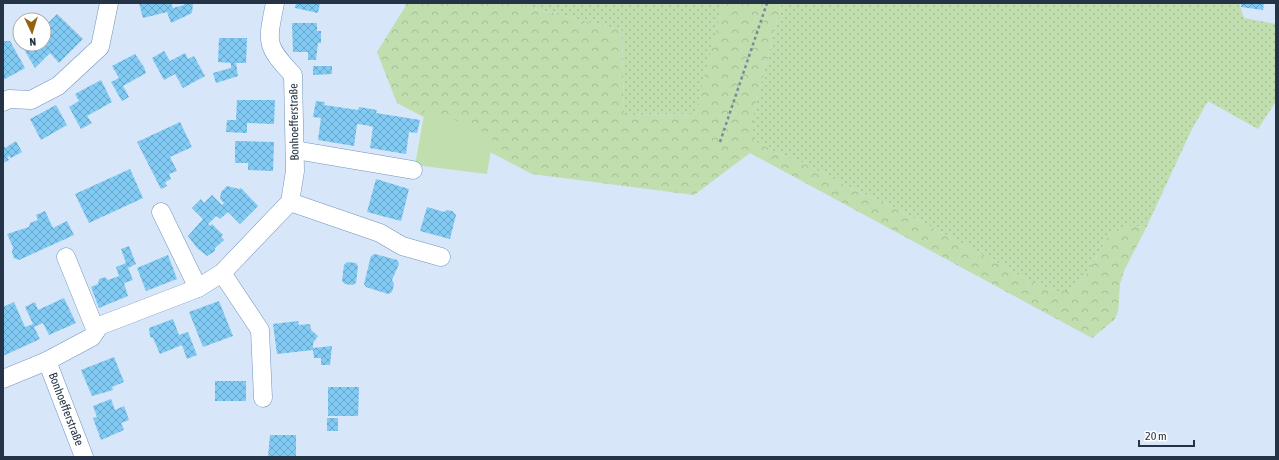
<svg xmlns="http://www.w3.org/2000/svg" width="1279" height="460" viewBox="0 0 1279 460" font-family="'Asap Condensed',sans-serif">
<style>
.grass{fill:url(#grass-dots)}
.forest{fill:url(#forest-crowns)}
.park{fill:#c0deae}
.building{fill:url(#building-cross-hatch)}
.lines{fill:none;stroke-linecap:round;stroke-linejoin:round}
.minor-casing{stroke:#7094bf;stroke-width:19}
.path{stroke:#7b8a9c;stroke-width:2.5;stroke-dasharray:3 3;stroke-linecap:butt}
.minor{stroke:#fff;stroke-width:18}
.labels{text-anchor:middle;stroke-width:3;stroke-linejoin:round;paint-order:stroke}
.street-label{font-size:12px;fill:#243345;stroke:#fff}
</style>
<defs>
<pattern id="grass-dots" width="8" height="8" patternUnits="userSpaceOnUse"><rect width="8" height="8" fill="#c0deae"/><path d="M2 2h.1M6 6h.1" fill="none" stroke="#a5bf97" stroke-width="1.8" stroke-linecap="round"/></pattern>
<pattern id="forest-crowns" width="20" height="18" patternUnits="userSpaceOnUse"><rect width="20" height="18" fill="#c0deae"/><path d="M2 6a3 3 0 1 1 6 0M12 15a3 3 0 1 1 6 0" fill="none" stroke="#a5bf97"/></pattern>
<pattern id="building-cross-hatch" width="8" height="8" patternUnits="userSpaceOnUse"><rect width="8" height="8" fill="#80caf3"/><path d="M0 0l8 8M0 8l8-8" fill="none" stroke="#69a5c7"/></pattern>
</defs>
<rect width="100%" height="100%" fill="#d7e6f9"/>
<g class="grass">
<polygon points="515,3 723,3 696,114 624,115 622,31"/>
<path d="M 782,3 L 1239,3 L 1244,18 L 1276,24 L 1276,101 L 1258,129 L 1208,101 L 1191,131 L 1146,228 C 1135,224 1118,226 1109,235 L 1083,280 L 1075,288 L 1067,291 L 1056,291 L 1032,283 L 995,261 L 893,207 L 851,188 L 799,161 L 782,155 L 752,140 L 754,111 Z"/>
</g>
<path class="forest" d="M 405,3 L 515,3 L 622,31 L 624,115 L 695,114 L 723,3 L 782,3 L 754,111 L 753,140 L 782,155 L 799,161 L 851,188 L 893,207 L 995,261 L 1032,283 L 1056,291 L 1067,291 L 1075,288 L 1083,280 L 1109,235 C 1119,224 1133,224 1146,228 L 1124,271 L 1120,284 L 1118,312 L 1114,320 L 1092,338 L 750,153 L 694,195 L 532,174 L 397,103 L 377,52 L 405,7 Z"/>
<polygon class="park" points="425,110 469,125 493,137 487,174 415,165"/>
<g class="building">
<polygon points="139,3 171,3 173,8 184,5 184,3 193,3 192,13 171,23 167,12 143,18"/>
<polygon points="296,3 320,3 318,13 295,8"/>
<polygon points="1241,3 1264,3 1263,10 1241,7"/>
<polygon points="57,14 83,39 59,63 50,53 35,68 22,46 25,44 44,44 44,32 51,26 48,23"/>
<polygon points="292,23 317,23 317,31 321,31 321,43 318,43 316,60 308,60 308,52 293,52"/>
<polygon points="219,38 247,38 246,63 236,63 238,76 216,83 213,73 231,68 231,63 218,62"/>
<polygon points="3,41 10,41 25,68 5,79 3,79"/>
<polygon points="164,51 170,61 185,53 188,59 194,56 205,76 183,88 175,74 164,80 152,58"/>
<polygon points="135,54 144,67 146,73 123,86 129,97 122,101 111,82 119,78 112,66"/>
<polygon points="313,66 332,66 332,74 313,75"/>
<polygon points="101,80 112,102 87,116 92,123 81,129 69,107 79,101 75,94"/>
<polygon points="237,100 275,100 274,124 247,123 247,133 226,132 227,120 236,120"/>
<polygon points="316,101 325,102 324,105 358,110 359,107 377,110 376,113 420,120 417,133 409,132 406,154 370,148 373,127 365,125 357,124 354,146 318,140 321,118 313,117"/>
<polygon points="56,105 67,125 41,140 30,119"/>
<polygon points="180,122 192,147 170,157 177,171 169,174 171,179 165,182 167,186 161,189 137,142"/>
<polygon points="16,141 22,152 11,158 9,156 7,157 9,160 3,163 3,144 5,148"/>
<polygon points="235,141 274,142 273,171 248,170 248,163 235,163"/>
<polygon points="130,169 143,198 89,223 75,194"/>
<polygon points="376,179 409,189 401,221 367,212"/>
<polygon points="227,186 239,189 241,188 258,206 240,224 228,212 220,219 216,216 208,224 210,226 212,224 223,235 221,237 224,240 215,248 215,251 207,256 197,248 188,236 203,219 192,208 201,199 204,203 212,195 222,205 224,203 220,199 221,192"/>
<polygon points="427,207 444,212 447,210 452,211 456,215 450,239 420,231"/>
<polygon points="45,211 53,228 67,221 74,235 19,260 14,258 12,252 13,247 7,234 29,227 30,223 38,220 36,215"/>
<polygon points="129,246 136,264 128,268 133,280 124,283 128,296 99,308 91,287 98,284 99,279 105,277 108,280 119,276 116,267 126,263 121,249"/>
<polygon points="375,254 397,260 399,264 392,280 394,284 392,292 388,294 366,287 364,284 371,256"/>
<polygon points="168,255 177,279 146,291 137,268"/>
<polygon points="347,262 356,263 358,266 356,283 353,285 345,284 342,281 344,265"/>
<polygon points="64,298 76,323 49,335 43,323 34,327 40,339 3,356 3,307 14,302 25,327 33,324 25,307 35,302 38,310"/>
<polygon points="219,301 233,336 203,347 189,312"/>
<polygon points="173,319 179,335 188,332 197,355 187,359 182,345 160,354 153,338 150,337 149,328"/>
<polygon points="298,321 299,325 310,324 311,330 318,336 313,343 313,348 332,346 330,365 321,365 321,358 314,358 313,350 277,354 273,324"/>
<polygon points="114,357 124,382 112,387 113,390 92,396 81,370"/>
<rect x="215" y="381" width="31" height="20"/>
<polygon points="328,387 359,387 358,416 328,416"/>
<polygon points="111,399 115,410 124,406 129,420 121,423 124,430 101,440 93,418 97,417 93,406"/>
<rect x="327" y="418" width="11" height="13"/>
<polygon points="270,435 296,435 296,457 268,457"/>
</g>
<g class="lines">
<g class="minor-casing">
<g id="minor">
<polyline points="3,102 9,99 31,100 58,86 100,47 109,3"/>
<polyline points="295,150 413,170"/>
<polyline points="290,202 380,233 402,246 441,257"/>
<polyline points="161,212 198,288"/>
<polyline points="66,257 96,331"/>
<polyline points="222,273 260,330 263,398"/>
<polyline points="3,379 47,361"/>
<path d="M 84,457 L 47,361 L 92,337 L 99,326 L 198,288 L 222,273 L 290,202 L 295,171 L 293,75 C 265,45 267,43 275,3"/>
</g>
</g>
<polyline class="path" points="720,142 767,3"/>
<use href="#minor" class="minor"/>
</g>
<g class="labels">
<g class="street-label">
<text transform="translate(294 122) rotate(-91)" y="4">Bonhoefferstraße</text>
<text transform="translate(66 409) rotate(69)" y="4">Bonhoefferstraße</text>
</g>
</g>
<rect width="1279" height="460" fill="none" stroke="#243345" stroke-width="8"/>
<g transform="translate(32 32) rotate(176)"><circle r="19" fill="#ffffff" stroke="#a7adb5"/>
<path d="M0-3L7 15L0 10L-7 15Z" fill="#936312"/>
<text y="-6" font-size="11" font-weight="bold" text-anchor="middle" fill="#243345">N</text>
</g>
<path d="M1139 440v6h55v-6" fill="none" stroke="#243345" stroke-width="2"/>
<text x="1145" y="440" font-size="12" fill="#243345" stroke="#ffffff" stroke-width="3" paint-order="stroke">20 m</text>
</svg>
